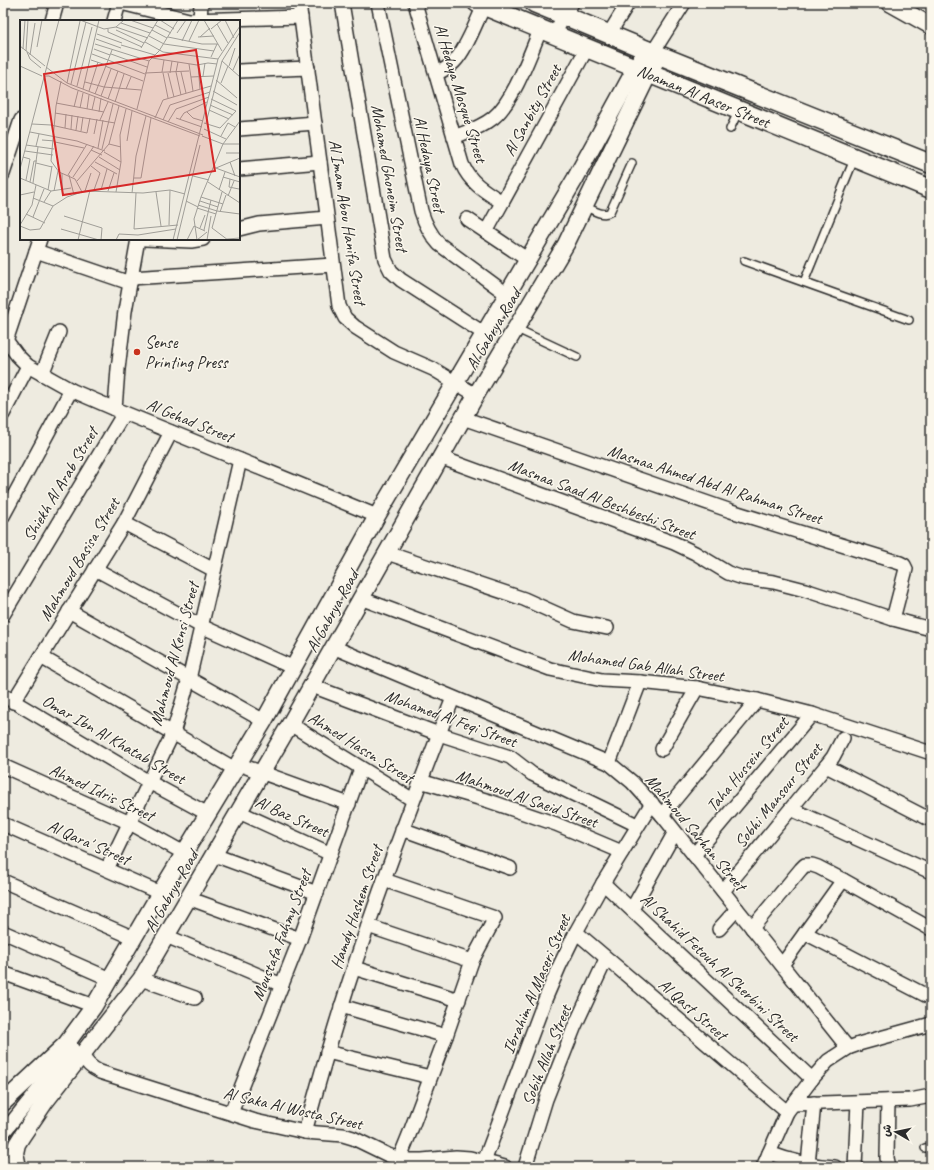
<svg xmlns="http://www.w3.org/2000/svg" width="934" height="1170" viewBox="0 0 934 1170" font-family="Caveat,'Playpen Sans Arabic',sans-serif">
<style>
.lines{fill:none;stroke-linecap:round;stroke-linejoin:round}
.service-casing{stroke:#2b2b2b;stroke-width:10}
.minor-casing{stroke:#2b2b2b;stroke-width:16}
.tertiary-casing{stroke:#2b2b2b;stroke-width:19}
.secondary-casing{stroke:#2b2b2b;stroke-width:21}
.trunk-casing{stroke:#2b2b2b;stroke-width:25}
.service{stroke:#fbf7ec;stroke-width:7}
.minor{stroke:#fbf7ec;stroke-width:13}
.tertiary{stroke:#fbf7ec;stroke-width:16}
.secondary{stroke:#fbf7ec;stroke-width:18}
.trunk{stroke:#fbf7ec;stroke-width:22}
.poi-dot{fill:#c8321e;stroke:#fbf7ec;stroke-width:1.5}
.labels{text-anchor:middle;stroke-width:3;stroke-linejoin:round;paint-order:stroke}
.street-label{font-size:17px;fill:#2b2b2b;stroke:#fbf7ec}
.poi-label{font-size:17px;fill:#2b2b2b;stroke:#fbf7ec;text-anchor:start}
.inset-road{fill:none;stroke:#a09e98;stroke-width:1}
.view{fill:#d62828;fill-opacity:0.15;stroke:#d62828;stroke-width:2}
.inset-edge{fill:none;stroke:#2b2b2b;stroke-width:2}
</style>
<rect width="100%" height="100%" fill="#eeebe0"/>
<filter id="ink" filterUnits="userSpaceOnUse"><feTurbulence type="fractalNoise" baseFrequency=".025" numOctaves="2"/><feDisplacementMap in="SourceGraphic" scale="8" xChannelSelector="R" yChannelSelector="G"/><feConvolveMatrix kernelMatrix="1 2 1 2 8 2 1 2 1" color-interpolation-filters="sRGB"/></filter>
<g filter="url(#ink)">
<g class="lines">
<g class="service-casing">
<g id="service">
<polyline points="730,129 739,110"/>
<path d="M 585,206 C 592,210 603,217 610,212 L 632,163"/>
<polyline points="744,261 909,320"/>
<polyline points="804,282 855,157"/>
<polyline points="515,328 577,357"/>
<polyline points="925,1148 931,1147"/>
</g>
</g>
<g class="minor-casing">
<g id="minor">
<polyline points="121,3 189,20 301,17"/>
<polyline points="299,3 339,306 345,318 355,327 394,352 433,369 476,395"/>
<polyline points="342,3 385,259 391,271 401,280 485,334"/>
<path d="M 378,3 L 421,211 C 425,224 430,234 439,244 L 508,295"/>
<path d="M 415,3 L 462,164 C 470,183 486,192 502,202"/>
<polyline points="52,21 57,3"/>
<polyline points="114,21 119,3"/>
<polyline points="200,21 201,3"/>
<polyline points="554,34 572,3"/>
<polyline points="609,34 628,3"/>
<polyline points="653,52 684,3"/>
<polyline points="239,71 308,68"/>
<path d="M 436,74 C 442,71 449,67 454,62 C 466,50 476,22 484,6"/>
<polyline points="239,129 315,123"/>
<path d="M 454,137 C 467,132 482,127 493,118 C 514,101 530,54 541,28"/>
<polyline points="239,169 320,162"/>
<polyline points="3,174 21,120"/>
<polyline points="467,219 528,260"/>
<polyline points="239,229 259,224 327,218"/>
<polyline points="486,232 587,48"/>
<polyline points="145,239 191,241 203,239"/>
<polyline points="36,251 130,283"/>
<polyline points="131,278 333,265"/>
<polyline points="3,336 17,355 28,366 71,390 115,409 377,516"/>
<polyline points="6,341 40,239"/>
<polyline points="42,374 59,332"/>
<polyline points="115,409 118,369 125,311 138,239"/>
<polyline points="3,414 28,366"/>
<polyline points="463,418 731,511 900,563 904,565 906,569 893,619"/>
<polyline points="442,458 674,543 695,553 728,573 743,578 774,582 805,590 893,619 931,629"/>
<polyline points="3,516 71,390"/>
<polyline points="124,523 214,570"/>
<polyline points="387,553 524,599 573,621 607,628"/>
<polyline points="95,569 201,626 294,668"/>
<polyline points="360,598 550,669 602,680 640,682 697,688 757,700 812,714 931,753"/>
<polyline points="69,611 264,721"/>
<polyline points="3,615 124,413"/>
<polyline points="333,647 609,763 632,782 662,815 848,1048"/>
<polyline points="41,657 235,769"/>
<polyline points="312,686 439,734 510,757 532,774 637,825"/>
<polyline points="3,695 149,782 208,814"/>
<polyline points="13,702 124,523 171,432"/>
<polyline points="290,724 413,800"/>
<polyline points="662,749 697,688"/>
<polyline points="609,763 640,682"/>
<polyline points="238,764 349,804"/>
<polyline points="3,766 130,823 184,853"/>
<polyline points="826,766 931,820"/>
<polyline points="420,781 489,801 556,824 622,852"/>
<polyline points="791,809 931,872"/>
<polyline points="239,812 331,854"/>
<polyline points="662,815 757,700"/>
<polyline points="3,824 160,893"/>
<polyline points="402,829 510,868"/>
<polyline points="214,855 317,893"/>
<polyline points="694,855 812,714"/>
<polyline points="107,869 173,733 189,679 240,460"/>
<polyline points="384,880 495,918 472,961 446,1036 409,1135 396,1167"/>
<polyline points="3,881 134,938"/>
<polyline points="603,883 812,1079"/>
<polyline points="723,891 826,766 833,757 843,738"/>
<polyline points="188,898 300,939"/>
<polyline points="632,909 675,832"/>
<polyline points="368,926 472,961"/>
<polyline points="752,928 801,869 805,865 812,865 818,867 843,880 931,929"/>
<polyline points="719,929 737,909"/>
<polyline points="3,932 110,979"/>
<polyline points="576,932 787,1112"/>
<polyline points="805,933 931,998"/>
<polyline points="166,936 282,985"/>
<polyline points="782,965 843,880"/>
<polyline points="354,968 459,1000"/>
<polyline points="3,973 94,1006"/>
<polyline points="141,979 195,998"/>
<polyline points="341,1006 446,1036"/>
<polyline points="327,1052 430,1077"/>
<path d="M 82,1055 C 86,1063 91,1068 100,1072 L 255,1121 L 305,1132 L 343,1135 L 353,1138 L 388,1155 L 400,1159 L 410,1160 L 422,1160 L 456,1157 L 470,1158 L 505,1167"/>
<polyline points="888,1101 887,1158 889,1167"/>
<polyline points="793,1104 910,1100 931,1096"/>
<polyline points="231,1113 300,939 361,769"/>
<path d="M 305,1132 C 320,1077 336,1021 354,967 C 384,876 418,787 453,698"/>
<polyline points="3,1133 72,1048"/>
<path d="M 769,1153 C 790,1161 812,1166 835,1167"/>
<polyline points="808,1164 814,1103"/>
<polyline points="482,1167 544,1002 559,967 576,932 603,883 652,803"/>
<polyline points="525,1167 546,1099 574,1028 606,959"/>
<polyline points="763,1167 787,1112 812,1079 828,1061 848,1048 862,1043 931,1024"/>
<polyline points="855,1167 858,1102"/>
</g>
</g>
<g class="tertiary-casing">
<g id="tertiary">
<polyline points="890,3 931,26"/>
<polyline points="3,1103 66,1044 94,1006 160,893 264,721 377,516 575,179 646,49"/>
<polyline points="18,1167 15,1153 17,1144 22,1136 45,1102 141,979 290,724 476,395 566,244 649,73 659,55"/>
</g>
</g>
<g class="secondary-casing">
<g id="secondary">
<path id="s1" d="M 477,3 L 931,189"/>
<polyline points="534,3 659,55 931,164"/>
</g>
</g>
<g class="trunk-casing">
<polyline id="trunk" points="3,1166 5,1167"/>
</g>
<use href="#service" class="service"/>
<use href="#minor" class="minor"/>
<use href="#tertiary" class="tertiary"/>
<use href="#secondary" class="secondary"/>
<use href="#trunk" class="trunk"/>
</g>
</g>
<circle class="poi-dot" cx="137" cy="352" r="4"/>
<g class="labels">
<g class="street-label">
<text transform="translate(461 93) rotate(73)" y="6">Al Hedaya Mosque Street</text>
<text dy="6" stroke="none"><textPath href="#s1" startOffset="245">Noaman Al Aaser Street</textPath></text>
<text transform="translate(532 110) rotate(-61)" y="6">Al Sanbity Street</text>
<text transform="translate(430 164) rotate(78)" y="6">Al Hedaya Street</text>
<text transform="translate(390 178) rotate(80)" y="6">Mohamed Ghoneim Street</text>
<text transform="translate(348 222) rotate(81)" y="6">Al Imam Abou Hanifa Street</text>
<text transform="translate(493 329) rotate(-59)" y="6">Al Gabrya Road</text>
<text transform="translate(190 420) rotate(22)" y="6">Al Gehad Street</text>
<text transform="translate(60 484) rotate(-59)" y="6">Shiekh Al Arab Street</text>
<text transform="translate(715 484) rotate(18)" y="6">Masnaa Ahmed Abd Al Rahman Street</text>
<text transform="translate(602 499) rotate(21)" y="6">Masnaa Saad Al Beshbeshi Street</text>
<text transform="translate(79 559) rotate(-59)" y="6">Mahmoud Basisa Street</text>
<text transform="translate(332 611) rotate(-61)" y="6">Al Gabrya Road</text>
<text transform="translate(174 654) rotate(-75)" y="6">Mahmoud Al Kensi Street</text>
<text transform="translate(646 665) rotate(8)" y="6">Mohamed Gab Allah Street</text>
<text transform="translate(451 718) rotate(20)" y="6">Mohamed Al Feqi Street</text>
<text transform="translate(114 739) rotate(30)" y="6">Omar Ibn Al Khatab Street</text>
<text transform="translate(361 747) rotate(32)" y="6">Ahmed Hassn Street</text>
<text transform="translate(747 764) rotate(-50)" y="6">Taha Hussein Street</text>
<text transform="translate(102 792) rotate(25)" y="6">Ahmed Idris Street</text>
<text transform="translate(778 795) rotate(-51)" y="6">Sobhi Mansour Street</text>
<text transform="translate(527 798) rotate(19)" y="6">Mahmoud Al Saeid Street</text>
<text transform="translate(292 816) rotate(24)" y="6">Al Baz Street</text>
<text transform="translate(696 832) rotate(50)" y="6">Mahmoud Sarhan Street</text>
<text transform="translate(89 842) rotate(24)" y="6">Al Qara' Street</text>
<text transform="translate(171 891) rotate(-60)" y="6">Al Gabrya Road</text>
<text transform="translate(356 907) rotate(-71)" y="6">Hamdy Hashem Street</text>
<text transform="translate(281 935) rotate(-69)" y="6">Moustafa Fahmy Street</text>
<text transform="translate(720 967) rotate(43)" y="6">Al Shahid Fetouh Al Sherbini Street</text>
<text transform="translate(536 984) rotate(-67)" y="6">Ibrahim Al Maseri Street</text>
<text transform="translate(693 1009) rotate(41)" y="6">Al Qast Street</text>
<text transform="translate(546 1055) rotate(-68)" y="6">Sobih Allah Street</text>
<text transform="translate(293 1108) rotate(13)" y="6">Al Saka Al Wosta Street</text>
</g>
<g class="poi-label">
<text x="145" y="348">Sense<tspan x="145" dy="20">Printing Press</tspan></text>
</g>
</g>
<g transform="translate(20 20)">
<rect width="220" height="220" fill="#eeebe0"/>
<path class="inset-road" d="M 60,0 L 84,9 L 96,7 L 104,0M 110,0 L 133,8M 140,0 L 154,9M 184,0 L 202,31M 205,0 L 214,18M 101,3 L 130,13M 197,4 L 208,23M 135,5 L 151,13M 96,7 L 128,18M 88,9 L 88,12 L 122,27M 191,9 L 202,0M 96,10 L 124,23M 132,10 L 147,18M 157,13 L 166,0M 77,14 L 102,23M 129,16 L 144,24 L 194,31M 148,17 L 182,24 L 198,24M 178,17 L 194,16M 180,17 L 190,8M 76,19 L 101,28M 162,21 L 172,0M 169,21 L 179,0M 125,22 L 143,32 L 198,39M 75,24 L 129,41M 101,25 L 135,35M 0,26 L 25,46M 17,27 L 22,0M 121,28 L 138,0M 3,29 L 5,0M 74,29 L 90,35M 6,31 L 8,0M 7,32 L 10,39 L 21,48M 72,34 L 125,54M 91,34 L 127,47M 10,35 L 15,3M 191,37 L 197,24M 132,38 L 177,45 L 188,43 L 197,44M 71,40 L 86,45M 202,41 L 220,57M 158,42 L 156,52 L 161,75M 169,44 L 173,71M 178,45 L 180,69M 0,46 L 22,56M 85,46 L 123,61M 209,46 L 215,28M 26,47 L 47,63 L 183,115M 213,50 L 220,34M 142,52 L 144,40M 161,52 L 166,73M 125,53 L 169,51M 143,53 L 148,78M 148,53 L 154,77M 150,53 L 152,41M 24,56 L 29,56 L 52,68 L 180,116M 183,56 L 185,43M 171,57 L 194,56M 196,60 L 217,78M 41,61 L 36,86 L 31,141 L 39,152 L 55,159 L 62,172M 65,62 L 84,67 L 121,70M 47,63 L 60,1M 201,63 L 208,46M 51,64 L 66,2M 57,66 L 72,7M 63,69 L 79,0M 106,69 L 111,57M 69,71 L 78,42M 193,71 L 217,85M 75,74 L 92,30M 81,76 L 91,49M 88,79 L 98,51M 95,82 L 104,54M 36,83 L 84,92M 190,85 L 213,95M 54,87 L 58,71M 60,88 L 63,73M 67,89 L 69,75M 117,89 L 129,41 L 139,31 L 158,0M 72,90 L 75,77M 189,90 L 209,99M 79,92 L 81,78M 167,92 L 173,98 L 183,101M 35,93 L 95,103M 135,98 L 143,80 L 191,66M 156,98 L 182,107M 160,99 L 164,93 L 187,82M 80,100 L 88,82M 143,100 L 150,85 L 190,72M 148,102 L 156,89 L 189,77M 184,103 L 200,108 L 216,91 L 191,79M 186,103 L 202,41 L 220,12M 12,104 L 31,105 L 67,113 L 70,98M 45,108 L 46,94M 51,109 L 52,95M 184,109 L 206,119M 56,110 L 58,96M 61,111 L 63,97M 10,112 L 57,121 L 85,131M 74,114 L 77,99M 182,116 L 203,124 L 220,124M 201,116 L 208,103 L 215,107M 22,120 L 35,121M 107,121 L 112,91M 35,122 L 64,128M 89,124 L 101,127M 6,125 L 34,129M 16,126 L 19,114M 78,128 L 83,100M 82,129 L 93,84M 71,130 L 82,135M 5,131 L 33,135M 84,132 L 101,142M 206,133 L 220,133M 3,137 L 10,139 L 6,160M 79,137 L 100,150M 75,142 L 97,154M 210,142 L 215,156M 16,143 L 32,147M 71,146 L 80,153 L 74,170M 193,147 L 220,157M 196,148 L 220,138M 0,149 L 39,0M 42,153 L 42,170M 48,155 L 67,124M 49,155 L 54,175M 173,156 L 189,160M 53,157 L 74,126M 203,157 L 220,162M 0,158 L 31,171 L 51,168M 114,158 L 121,158 L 131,98M 210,159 L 209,167 L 219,169M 57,161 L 89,124 L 99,86M 10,162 L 14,141 L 17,141M 188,162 L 220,183M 13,163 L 18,127M 28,170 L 32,146M 81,170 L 87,149M 199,170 L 205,152M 34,171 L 38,151M 65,171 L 71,153M 88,171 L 94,153M 96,172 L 101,142 L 100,115 L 106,89M 136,172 L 141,206M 112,173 L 116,136 L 126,96M 116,173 L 114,209 L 158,205M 0,175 L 14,172M 208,176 L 214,161M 181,177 L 203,184M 13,178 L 33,186M 166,181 L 178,187M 180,181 L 198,187M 24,182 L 31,171M 178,185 L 197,191M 177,188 L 196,194M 197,191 L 220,194M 200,192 L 206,175M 6,194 L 25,203M 44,196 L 82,208 L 81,220M 13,197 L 24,169M 0,205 L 12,185 L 16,165M 149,205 L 150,170M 0,206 L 10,210 L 20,209 L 33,186 L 47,177 L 65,171 L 123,173 L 150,170 L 165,174M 174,206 L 185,211M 180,208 L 185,195M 192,208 L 202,172M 192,208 L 208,220M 41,209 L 79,220M 184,210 L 191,180M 207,219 L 220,218M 58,220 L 70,170M 96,220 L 99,214 L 118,215 L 156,209M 153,220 L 198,39 L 220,6M 157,220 L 180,125M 167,220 L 174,206M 177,220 L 174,199 L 181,177 L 203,124 L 220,101M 177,220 L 187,212M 187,220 L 191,196"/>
<path class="view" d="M 176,30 L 195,151 L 43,175 L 24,54 Z"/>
<rect width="220" height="220" class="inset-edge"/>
</g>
<rect width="934" height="1170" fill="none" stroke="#fbf7ec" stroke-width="16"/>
<rect x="8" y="8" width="918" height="1154" fill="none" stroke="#2b2b2b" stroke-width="1.5" filter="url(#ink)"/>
<g transform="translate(896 1132) rotate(279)" stroke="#fbf7ec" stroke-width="3" paint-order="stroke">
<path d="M0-3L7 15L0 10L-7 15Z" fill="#2b2b2b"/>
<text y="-6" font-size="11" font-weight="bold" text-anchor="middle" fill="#2b2b2b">ش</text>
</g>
</svg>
